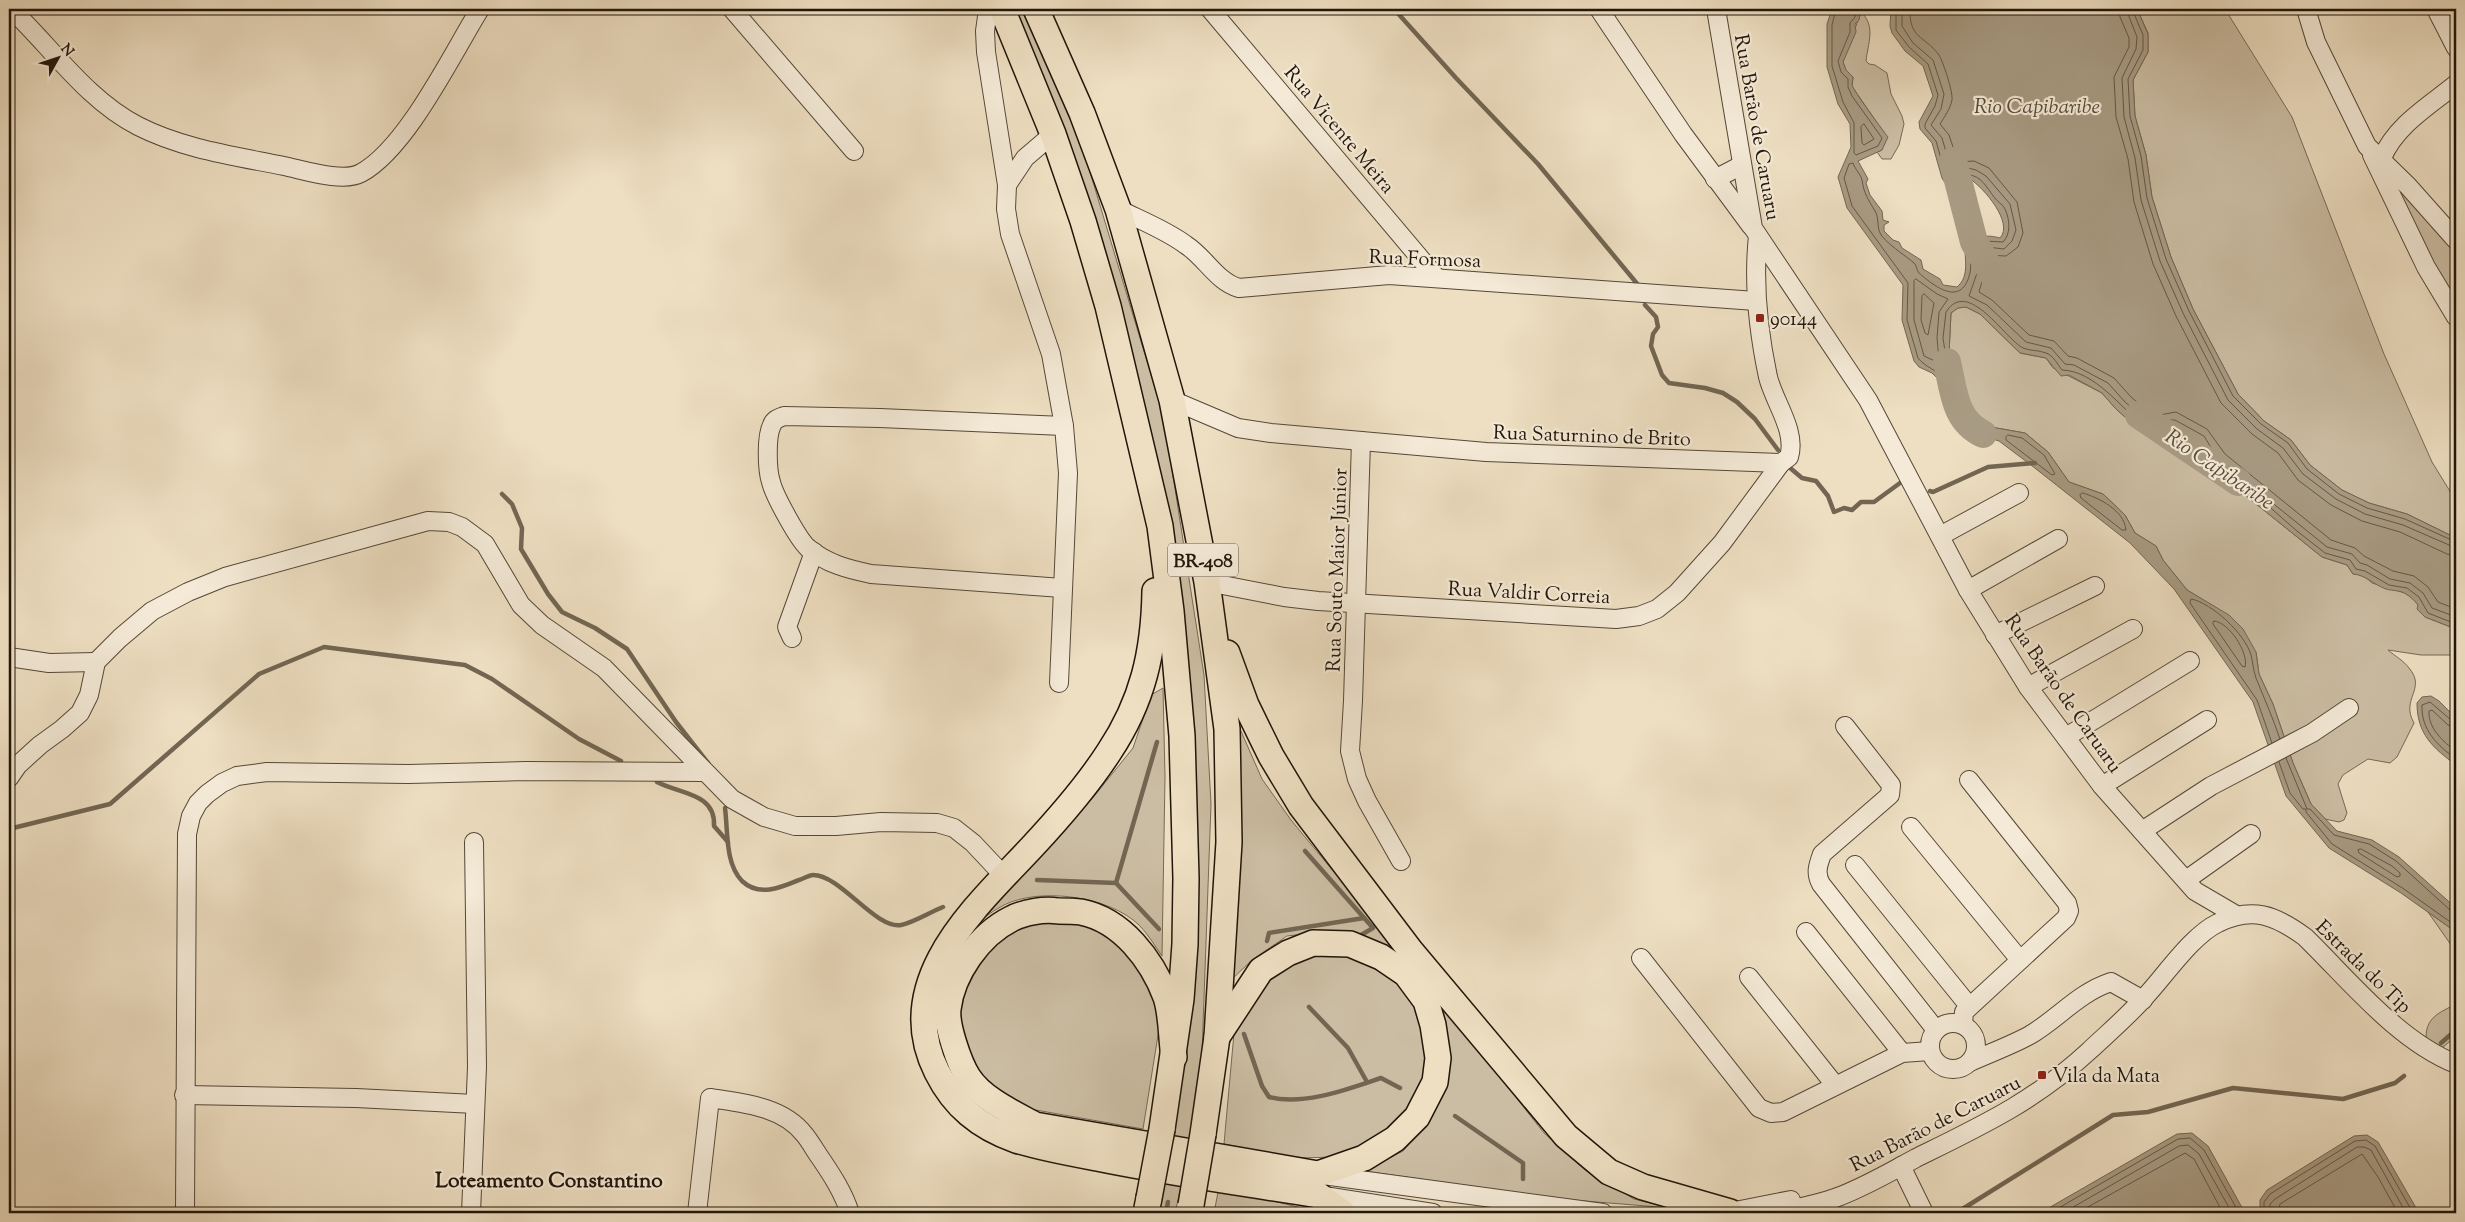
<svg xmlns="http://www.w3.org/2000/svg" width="2465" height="1222" viewBox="0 0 2465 1222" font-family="'Sorts Mill Goudy',serif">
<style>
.green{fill:#cbbda3;stroke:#766a56}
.water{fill:#a89b83;stroke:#726653}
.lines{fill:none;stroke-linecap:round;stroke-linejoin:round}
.shore{stroke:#645846;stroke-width:1}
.stream{stroke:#726653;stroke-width:4.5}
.river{stroke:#a89b83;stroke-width:28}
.minor-casing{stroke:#544838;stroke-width:20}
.highway-casing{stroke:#21160a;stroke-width:28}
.minor{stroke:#f4ead7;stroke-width:18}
.highway{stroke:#eedfc2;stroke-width:25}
.highway-bridge-casing{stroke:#21160a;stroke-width:28;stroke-linecap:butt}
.highway-bridge{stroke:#eedfc2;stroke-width:25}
.poi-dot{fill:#8f2418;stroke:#f4ead7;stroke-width:2}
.labels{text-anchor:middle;stroke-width:4.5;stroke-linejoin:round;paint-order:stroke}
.shield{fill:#f4ead7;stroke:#605648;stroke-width:1}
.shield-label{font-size:19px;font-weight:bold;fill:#21160a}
.street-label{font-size:20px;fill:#21160a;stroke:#f4ead7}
.poi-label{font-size:20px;fill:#21160a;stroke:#f4ead7;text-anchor:start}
.water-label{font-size:21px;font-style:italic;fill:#574b3a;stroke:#f4ead7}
.neighbourhood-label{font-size:21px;font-weight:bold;fill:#21160a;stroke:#f4ead7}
</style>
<rect width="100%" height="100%" fill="#eedfc2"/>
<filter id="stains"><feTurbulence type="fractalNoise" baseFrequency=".004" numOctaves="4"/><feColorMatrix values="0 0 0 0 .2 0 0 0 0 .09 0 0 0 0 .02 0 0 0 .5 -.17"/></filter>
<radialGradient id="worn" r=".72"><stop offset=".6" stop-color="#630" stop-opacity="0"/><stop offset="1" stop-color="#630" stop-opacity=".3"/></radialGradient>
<g class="green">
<polygon points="1007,9 1024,9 1084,152 1164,418 1204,675 1211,804 1201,1081 1195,1139 1168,1139 1191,943 1165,519"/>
<polygon points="2137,9 2225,9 2292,117 2384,354 2432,462 2456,501 2456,538 2407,514 2369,503 2342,490 2310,465 2291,440 2264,421 2238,394 2193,309 2171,257 2152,197 2146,155 2135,116 2133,80 2148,52 2148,33"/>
<path d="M 1861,12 C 1876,26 1868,43 1866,61 L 1869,64 L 1875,65 L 1887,73 L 1891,94 L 1902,116 L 1904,124 L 1899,145 L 1891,159 L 1882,159 L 1877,152 L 1882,150 L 1884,132 C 1882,130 1853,88 1852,86 C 1852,83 1853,80 1853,77 L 1846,70 L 1843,62 Z"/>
<polygon points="2386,178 2407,195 2456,252 2456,312"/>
<path d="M 1966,307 L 1980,314 L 2020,353 L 2046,358 L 2053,368 L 2102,393 L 2116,409 L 2142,432 L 2169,441 L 2171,430 L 2192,444 L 2198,445 L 2209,466 L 2322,557 L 2347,565 L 2353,574 L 2363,575 L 2372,583 L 2405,593 L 2415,600 L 2425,617 L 2456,629 L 2456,655 L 2421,655 L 2388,650 C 2395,656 2404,661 2409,668 C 2427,689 2400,699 2414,723 L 2397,757 L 2390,763 L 2368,759 L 2343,775 L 2338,784 L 2347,813 L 2344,820 L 2339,822 L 2325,819 L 2311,804 L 2293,763 L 2273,704 L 2259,674 L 2256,652 L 2215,607 L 2187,590 L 2163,560 L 2156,546 L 2135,533 L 2125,515 L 2103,494 L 2069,482 L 2048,452 L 2025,433 L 1991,427 L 1978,418 L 1970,409 L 1957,383 L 1949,354 L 1951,313 L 1958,308 Z"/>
<path d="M 1163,688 L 1165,777 L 1162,956 C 1155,946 1148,934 1139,925 C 1109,896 1040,887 1004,905 C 990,912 978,923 965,931 L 1091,800 L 1133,748 L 1151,695 Z"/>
<polygon points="1233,713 1262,779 1291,820 1420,976 1544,1133 1585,1170 1634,1199 1671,1208 1560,1199 1364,1171 1403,1151 1432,1117 1449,1070 1429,994 1331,931 1287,936 1252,960 1228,983"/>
<polygon points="2428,912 2456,932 2456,952"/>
<polygon points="1050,914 1115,932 1163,1004 1143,1129 1030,1109 1001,1093 976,1071 959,1036 960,991 994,937"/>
<polygon points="1309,953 1354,955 1396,978 1420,1011 1428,1076 1397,1127 1338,1157 1296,1158 1224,1144 1235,1022 1261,980"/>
<path d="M 2456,1004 L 2456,1036 L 2442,1048 L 2426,1038 C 2426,1017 2439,1013 2456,1004 Z"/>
<polygon points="1166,1175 1183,1178 1175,1213 1157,1213"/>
<polygon points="1219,1187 1321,1213 1214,1213"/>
</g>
<g class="water">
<path d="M 1832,9 L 1861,9 L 1859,20 L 1855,24 L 1856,32 L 1843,62 L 1846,70 L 1853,77 C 1853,80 1852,83 1852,85 C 1853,90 1883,131 1888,137 L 1882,150 L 1858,161 L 1868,179 L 1866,183 L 1870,195 L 1882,211 L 1883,220 L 1889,222 L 1884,225 L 1884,231 L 1893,240 L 1899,242 L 1902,248 L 1921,260 L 1923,269 L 1940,279 L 1943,285 L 1957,287 C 1969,277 1965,262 1965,248 C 1976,236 1985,234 2000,238 C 2014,223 1984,188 1970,179 L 1963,183 L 1966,196 L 1958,198 L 1958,203 L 1942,178 L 1932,143 L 1920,129 L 1919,122 L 1933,96 L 1923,66 L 1905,51 L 1892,33 L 1890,26 L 1891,9 L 2137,9 L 2148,34 L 2148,52 L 2133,80 L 2135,116 L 2146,155 L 2152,197 L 2171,257 L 2193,309 L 2238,394 L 2264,421 L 2291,440 L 2310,465 L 2342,490 L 2369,503 L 2407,514 L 2456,538 L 2456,629 L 2425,617 L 2417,609 L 2418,605 C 2415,601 2411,597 2406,594 C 2400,590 2393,591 2386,589 C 2374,585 2366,575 2353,574 L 2347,565 L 2322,557 L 2209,466 L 2198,445 L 2192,444 L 2171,430 L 2169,441 L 2142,432 L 2116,409 L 2102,393 L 2069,375 L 2061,376 L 2046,358 L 2020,353 L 1980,314 L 1966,307 L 1958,308 L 1951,313 L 1949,354 L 1957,382 L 1970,409 L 1978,418 L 1991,427 L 2025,433 L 2048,452 L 2069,482 L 2103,494 L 2125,515 L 2135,533 L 2156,546 L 2163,560 L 2187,590 L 2229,615 L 2243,629 L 2256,652 L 2259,674 L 2273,704 L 2293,763 L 2311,804 L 2337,831 L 2372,840 L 2399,857 L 2456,908 L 2456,932 L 2401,893 L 2329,848 L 2286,796 L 2253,702 L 2174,589 L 2130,543 L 2031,465 L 1999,441 L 1974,433 L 1959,414 L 1953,393 L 1932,373 L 1919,367 L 1914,361 L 1902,320 L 1903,285 L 1847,208 L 1838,177 L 1851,147 L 1850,124 L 1838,104 L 1827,67 L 1827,24 Z"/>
<path d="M 2431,696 L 2439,701 L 2456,718 L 2456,765 C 2433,748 2417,734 2417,703 L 2422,697 Z"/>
<polygon points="2192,1133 2208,1146 2245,1213 2040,1213 2177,1134"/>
<polygon points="2367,1135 2378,1142 2419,1213 2260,1213 2260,1200 2267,1190 2354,1136"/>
</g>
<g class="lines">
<g class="shore">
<polyline points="1836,9 1832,25 1832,66 1843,102 1854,123 1854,153 1856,155 1878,146 1882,138 1852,96 1848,87 1848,79 1841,72 1838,61 1850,32 1850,23 1855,17 1856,9"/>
<path d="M 1896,9 L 1896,30 L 1909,47 L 1928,64 L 1938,95 L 1935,106 L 1925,124 L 1925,128 L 1936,141 L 1946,176 L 1956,188 L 1960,179 L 1968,175 C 1981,175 1987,188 1994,197 C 1997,202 2003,204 2005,209 C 2010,220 2011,234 2003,242 L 1984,241 L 1971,250 C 1969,257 1972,265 1970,273 C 1962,307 1936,288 1919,273 C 1916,270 1917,265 1914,263 C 1906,256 1884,242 1880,233 C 1877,227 1879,217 1875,211 C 1868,199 1864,194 1862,180 C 1861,175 1855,169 1853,163 L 1849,164 L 1844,178 L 1852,206 L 1908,283 L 1907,320 L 1918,358 C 1925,367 1938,371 1946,379 L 1949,378 L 1943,338 L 1946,312 C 1968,277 2005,339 2023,348 C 2030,351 2039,350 2046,353 C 2053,355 2058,365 2062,370 C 2095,371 2121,408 2145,427 C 2150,431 2157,431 2164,433 L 2168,427 L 2173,426 L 2201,442 L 2213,463 L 2265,503 L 2297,531 L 2325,553 L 2350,560 L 2356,569 L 2365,571 L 2389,585 L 2407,588 L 2419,597 L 2428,613 L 2456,624"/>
<polyline points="1902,9 1902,26 1913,43 1933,60 1944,94 1941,109 1931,125 1942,138 1952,173 1955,174 1968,168 1976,170 1986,176 2010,204 2016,230 2012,241 2004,249 1987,247 1977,252 1977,273 1969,296 1987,305 2026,342 2051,348 2065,364 2074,365 2108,383 2125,402 2149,422 2160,425 2167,420 2175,420 2204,436 2218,459 2327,547 2352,554 2360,563 2367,565 2390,579 2410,583 2423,593 2432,608 2456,617"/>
<path d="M 1910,9 C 1909,39 1924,35 1939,55 C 1943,62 1953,91 1952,100 C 1950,109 1945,116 1940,124 L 1949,135 L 1958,162 L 1974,161 L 1989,168 L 2017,202 L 2023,233 L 2018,247 L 2006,256 L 1985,255 L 1984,274 L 1979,292 L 1992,300 L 2029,335 L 2054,341 L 2068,356 L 2077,358 L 2114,378 L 2131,397 L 2154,416 L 2176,412 L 2207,429 L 2225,454 L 2331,540 L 2355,548 L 2364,556 L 2393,571 L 2414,576 L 2428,587 L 2438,602 L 2456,609"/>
<polyline points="2119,9 2120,17 2129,38 2129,47 2114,77 2116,117 2128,159 2134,202 2153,264 2176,316 2221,403 2252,434 2278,453 2298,480 2331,505 2362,521 2400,532 2447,554 2456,556"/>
<polyline points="2126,9 2137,37 2136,49 2122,78 2124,117 2135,158 2141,200 2160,261 2183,313 2228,400 2257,429 2283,448 2303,474 2336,499 2365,514 2403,525 2456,548"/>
<polyline points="2132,9 2143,35 2143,50 2128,79 2130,116 2141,156 2147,198 2166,259 2189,311 2233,396 2261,424 2288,443 2307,469 2339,494 2367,508 2405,519 2456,542"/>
<polygon points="1864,124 1874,139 1864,145 1862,143 1861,127"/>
<polygon points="1916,279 1937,294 1948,299 1939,312 1937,338 1939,360 1937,362 1924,356 1914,320 1914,281"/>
<polygon points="1924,294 1934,303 1928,335 1925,333 1921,320 1922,296"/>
<polygon points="2008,435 2022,438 2044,455 2055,474 2052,475 2006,440 2006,437"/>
<path d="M 2083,493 C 2099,498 2124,510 2126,530 L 2122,530 L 2081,498 L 2080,495 Z"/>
<path d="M 2214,621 C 2229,622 2249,653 2245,667 L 2242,666 L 2213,624 Z"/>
<path d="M 2456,721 L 2451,720 L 2430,702 L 2422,705 C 2421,730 2437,745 2456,759"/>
<path d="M 2456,727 L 2448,725 L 2432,710 L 2429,711 C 2428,728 2443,742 2456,751"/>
<path d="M 2272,743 L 2257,700 L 2190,603 L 2191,599 C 2212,603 2245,634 2251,655 C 2253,662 2253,670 2256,678 C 2264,698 2273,718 2280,739"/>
<polyline points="2286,758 2307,809 2310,809 2334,835 2369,844 2396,861 2450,910 2456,912"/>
<polyline points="2279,762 2290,793 2303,809 2306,809 2306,812 2332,844 2404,889 2456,926"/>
<polygon points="2361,849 2392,866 2400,873 2400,876 2397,877 2359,853 2358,850"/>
<polyline points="2050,1213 2178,1139 2190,1138 2204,1150 2239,1213"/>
<polyline points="2063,1213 2179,1146 2188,1145 2199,1154 2232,1213"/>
<polyline points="2077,1213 2185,1153 2194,1159 2223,1213"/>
<polyline points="2264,1213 2264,1202 2270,1194 2355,1141 2366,1140 2375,1146 2413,1213"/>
<polyline points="2270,1213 2270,1204 2275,1199 2357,1147 2364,1147 2371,1150 2406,1213"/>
<polyline points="2278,1213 2280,1204 2362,1154 2378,1177 2398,1213"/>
</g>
<g class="stream">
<polyline points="1394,9 1456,78 1538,164 1639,286"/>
<polyline points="1645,305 1656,317 1658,327 1653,334 1651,346 1662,375 1669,383 1705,388 1723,393 1737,402 1755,419 1778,450"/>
<polyline points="1789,467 1802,478 1816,481 1828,496 1834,512 1844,508 1852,510 1861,502 1874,502 1900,483"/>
<polyline points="1930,491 1933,492 1988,467 2035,463"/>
<polyline points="502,494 512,504 522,528 521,549 548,594 562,612 595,628 627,649 676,722 708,763"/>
<path d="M 657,782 C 680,794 716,793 714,826 L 728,842"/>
<path d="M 725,808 C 728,831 725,864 742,881 C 759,897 780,888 799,880 C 803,879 809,875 813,875 C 841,875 875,929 901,925 C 915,922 930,912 943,907"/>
<polyline points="9,829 110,804 259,674 324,647 465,665 492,679 579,739 621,761"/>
<polyline points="1305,851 1373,928 1361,935"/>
<polyline points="1037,880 1116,883 1159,929"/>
<polyline points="1116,883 1157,742"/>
<polyline points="1267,941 1269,933 1364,918"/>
<polyline points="1309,1007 1348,1048 1367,1082"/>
<path d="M 1244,1034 L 1262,1086 L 1269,1097 C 1304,1106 1348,1089 1381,1078 L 1400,1088"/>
<polyline points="2441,1043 2456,1030"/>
<polyline points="1455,1116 1523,1163 1523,1179"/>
<polyline points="1166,1213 1168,1202"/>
<polyline points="1956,1213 2113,1115 2148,1112 2233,1088 2343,1099 2395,1083 2404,1076"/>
</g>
<g class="river">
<polyline points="1953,161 1974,242 1992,273"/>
<path d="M 1947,362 C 1954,391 1954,420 1983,434"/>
<polyline points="2139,415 2238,482"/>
</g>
<g class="minor-casing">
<g id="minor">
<path d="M 11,9 C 52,48 87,100 138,126 C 183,149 235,156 284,166 C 304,170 343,183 361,173 C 407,148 452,54 480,9"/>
<polyline points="732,9 854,151"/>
<polyline points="988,9 985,31 986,52 1007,185 1006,209 1010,234 1051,354 1064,426 1068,473 1059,683"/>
<polyline points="1210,9 1436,277"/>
<polyline points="1599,9 1683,134 1751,226"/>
<polyline points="1716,9 1753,228 1868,400 1968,590 2028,687 2102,786 2195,891 2236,915"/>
<polyline points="2306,9 2316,42 2367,146 2408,186 2456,240"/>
<polyline points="2436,9 2456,48"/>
<polyline points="2372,155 2426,267 2456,317"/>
<path d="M 2382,158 C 2396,125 2429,106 2456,84"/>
<polyline points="1715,179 1742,165"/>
<polyline points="1007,185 1025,158 1053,134"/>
<path d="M 1118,209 C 1140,220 1166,230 1186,245 C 1205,257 1217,282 1239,288 L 1389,275 L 1756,301"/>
<path d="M 1172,400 L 1238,428 L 1271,433 L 1486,452 L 1781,463 L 1789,457 C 1797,431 1774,402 1768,377 C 1758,330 1753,283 1758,236"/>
<polyline points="1361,441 1353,701 1350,751 1357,779 1367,801 1401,861"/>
<polyline points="1940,536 2019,493"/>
<polyline points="1207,582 1284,597 1318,601 1616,619 1639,616 1657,609 1677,593 1722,543 1781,463"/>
<path d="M 1062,588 L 871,574 C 848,569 827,564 808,548 C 798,539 774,495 771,482 C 767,470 766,436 772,425 C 774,419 779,418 784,416 L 880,418 L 1064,426"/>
<polyline points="1968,590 2058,539"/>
<polyline points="1995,635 2095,586"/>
<polyline points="792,638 787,627 814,552"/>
<polyline points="9,657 49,663 96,662"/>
<polyline points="2028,687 2133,629"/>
<path d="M 1845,726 L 1891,785 L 1890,795 L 1822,854 C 1818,865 1815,873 1821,884 L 1936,1030"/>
<polyline points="2066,737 2190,661"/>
<polyline points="9,778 18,765 40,745 62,729 80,713 89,695 96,662 120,638 152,611 188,592 225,577 428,521 449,522 462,527 485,544 521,605 542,625 604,668 732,799 764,817 795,826 836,826 881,822 937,823 954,828 973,843 1004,876"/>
<polyline points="2102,786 2207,720"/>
<polyline points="1911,827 2020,960"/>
<polyline points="2142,831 2211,786 2312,733 2349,708"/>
<polyline points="1855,865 1969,1006"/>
<polyline points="2186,880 2251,834"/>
<polyline points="1806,932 1902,1053"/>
<polyline points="1641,958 1759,1108 1771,1113 1783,1112 1902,1053 1930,1051"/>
<polyline points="1749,977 1835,1085"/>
<circle cx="1953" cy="1046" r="23"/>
<polyline points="1963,1024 1964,1012 2066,918 2069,911 2067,903 1969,780"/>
<path d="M 1970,1062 C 1990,1053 2012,1045 2030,1035 C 2059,1018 2078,993 2111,982 L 2143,1000"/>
<polyline points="184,1095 356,1098 475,1104"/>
<polyline points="1901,1166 1924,1213"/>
<polyline points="1323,1175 1603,1213"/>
<polyline points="1324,1196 1433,1213"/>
<polyline points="185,1213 187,834 191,816 198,803 207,794 222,783 237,776 267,772 408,774 526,771 703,772"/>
<polyline points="471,1213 477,1067 474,842"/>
<path d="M 697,1213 L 710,1098 C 742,1103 782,1106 804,1134 C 810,1141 814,1149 819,1156 C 832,1175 843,1192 850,1213"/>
<polyline points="1718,1213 1730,1212 1791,1200"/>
<path d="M 1776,1213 C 1795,1208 1816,1205 1835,1198 C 1863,1188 1890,1172 1916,1158 C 1981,1126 2035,1101 2089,1051 C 2107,1034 2127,1017 2144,998 C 2164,977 2192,935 2218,923 C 2252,906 2275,915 2305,937 C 2350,981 2398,1041 2456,1064"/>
</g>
</g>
<g class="highway-casing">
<g id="highway">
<polyline points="1002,9 1053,134 1083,221 1108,306 1160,526 1171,611 1182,736 1186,878 1185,944 1181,999 1162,1129"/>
<polyline points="1036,9 1082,113 1118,209 1172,400 1207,582 1227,729 1229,842 1217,1037 1203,1134"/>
<path d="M 1155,591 C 1154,652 1143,701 1109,752 C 1087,786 1060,817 1032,847 C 976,907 891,981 937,1072 C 954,1106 979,1127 1016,1140 C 1042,1148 1070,1153 1097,1158 C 1170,1173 1244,1183 1318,1195 L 1343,1213"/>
<polyline points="1227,653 1246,705 1271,756 1301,806 1410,950 1566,1136 1609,1172 1643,1187 1730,1212"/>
<path d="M 1174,1057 C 1171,1038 1172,1015 1166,997 C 1152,960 1122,920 1081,912 C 1074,911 1066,911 1058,911 C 1044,909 1024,912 1011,919 C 979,935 952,974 948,1009 C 946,1025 959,1063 968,1077 C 982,1099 1013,1113 1035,1125 L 1318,1174 L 1364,1158 L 1395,1139 L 1417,1117 L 1435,1082 L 1438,1058 L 1433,1025 L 1426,1001 L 1406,974 L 1381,957 L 1350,944 L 1313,943 L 1288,953 L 1261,970 L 1217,1037"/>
<polyline points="1146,1213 1149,1198"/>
</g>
</g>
<use href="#minor" class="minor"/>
<use href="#highway" class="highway"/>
<g class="highway-bridge-casing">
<g id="highway-bridge">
<polyline points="1149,1198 1162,1129"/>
<polyline points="1191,1205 1203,1134"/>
</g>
</g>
<use href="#highway-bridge" class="highway-bridge"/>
</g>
<g class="poi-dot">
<rect x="1755" y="313" width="10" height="10" rx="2.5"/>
<rect x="2037" y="1070" width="10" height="10" rx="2.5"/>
</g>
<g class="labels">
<rect class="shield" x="1168" y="543.5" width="70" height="33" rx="4"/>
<g class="shield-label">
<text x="1203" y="567">BR-408</text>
</g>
<g class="street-label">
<text transform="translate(1758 127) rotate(80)" y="7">Rua Barão de Caruaru</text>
<text transform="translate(1340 129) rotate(50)" y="7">Rua Vicente Meira</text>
<text transform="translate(1425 258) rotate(2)" y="7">Rua Formosa</text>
<text transform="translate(1592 435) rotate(2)" y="7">Rua Saturnino de Brito</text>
<text transform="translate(1336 570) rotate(-88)" y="7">Rua Souto Maior Júnior</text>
<text transform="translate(1529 592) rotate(3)" y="7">Rua Valdir Correia</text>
<text transform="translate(2064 693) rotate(55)" y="7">Rua Barão de Caruaru</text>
<text transform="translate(2364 966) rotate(44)" y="7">Estrada do Tip</text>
<text transform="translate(1935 1123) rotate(-27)" y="7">Rua Barão de Caruaru</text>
</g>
<g class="poi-label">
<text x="1770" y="325">90144</text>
<text x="2052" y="1082">Vila da Mata</text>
</g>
<g class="water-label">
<text x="2037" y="113">Rio Capibaribe</text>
<text transform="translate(2220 469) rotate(34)" y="7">Rio Capibaribe</text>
</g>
<g class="neighbourhood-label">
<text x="549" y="1187">Loteamento Constantino</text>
</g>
</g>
<rect width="2465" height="1222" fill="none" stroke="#eedfc2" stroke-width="30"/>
<rect x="10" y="10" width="2445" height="1202" fill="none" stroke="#21160a" stroke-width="2.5"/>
<rect x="15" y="15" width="2435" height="1192" fill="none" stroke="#21160a"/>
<g transform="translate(58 58) rotate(50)" stroke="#f4ead7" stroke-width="4" paint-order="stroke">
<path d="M0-4L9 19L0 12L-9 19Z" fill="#21160a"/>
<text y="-8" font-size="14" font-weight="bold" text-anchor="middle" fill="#21160a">N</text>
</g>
<rect width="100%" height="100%" filter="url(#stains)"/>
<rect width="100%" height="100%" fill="url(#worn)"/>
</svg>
